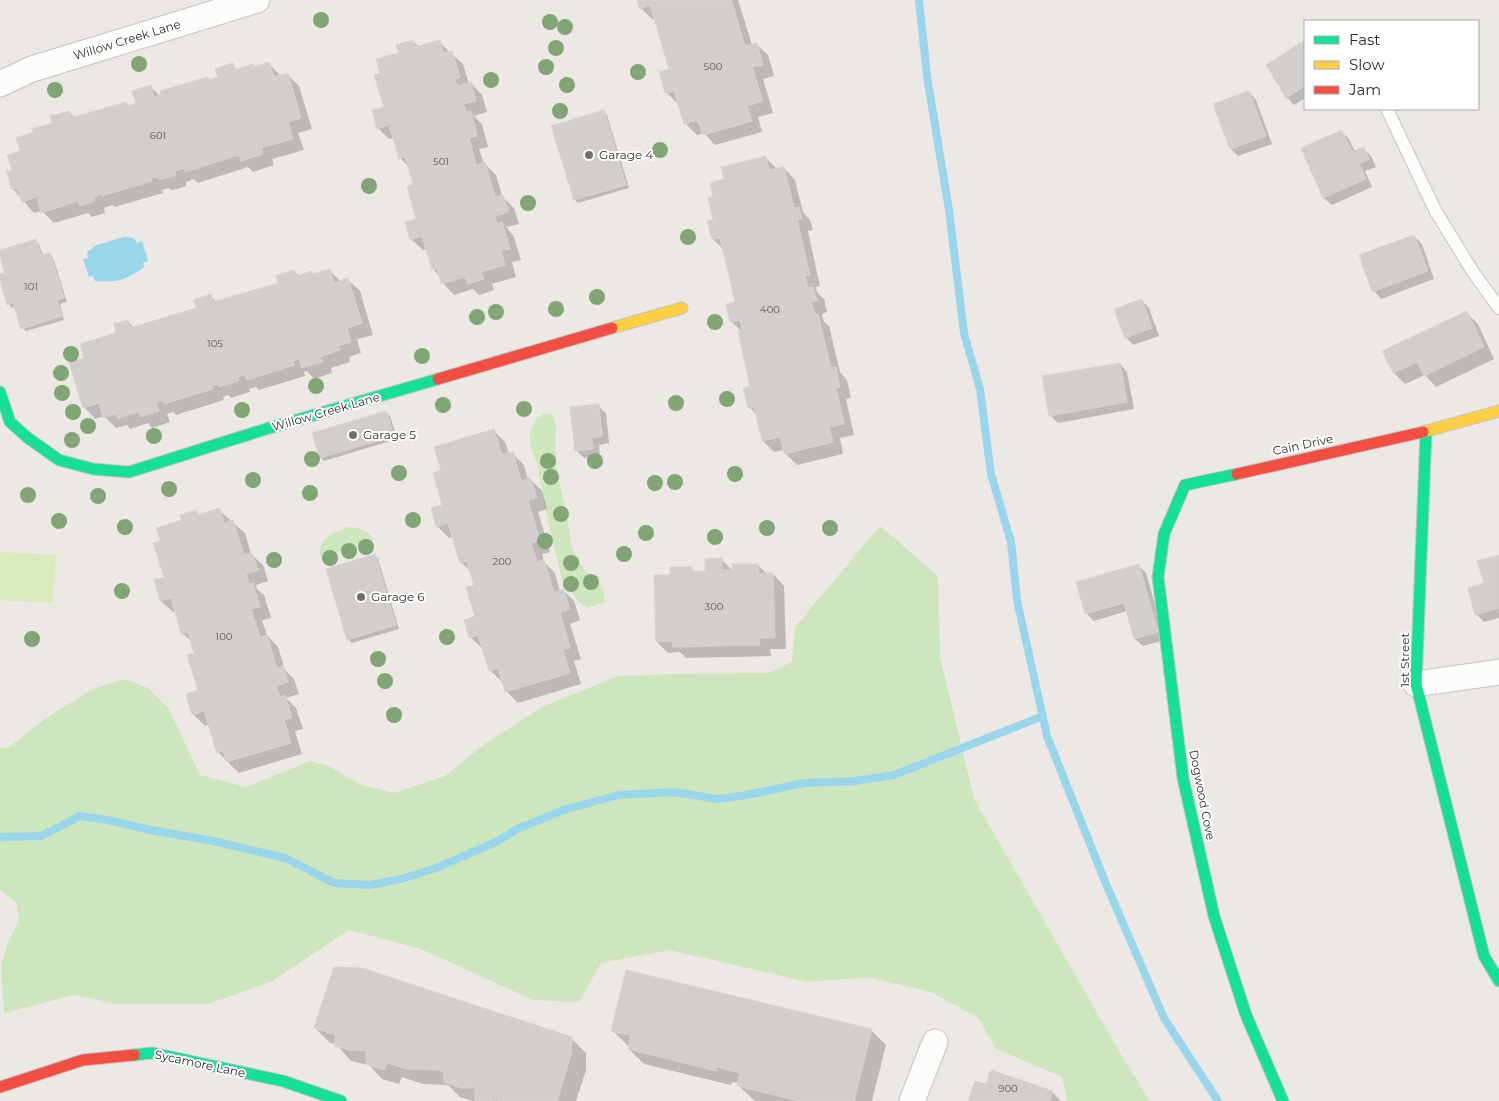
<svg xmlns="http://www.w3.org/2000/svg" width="1499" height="1101" viewBox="0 0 1499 1101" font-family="Montserrat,sans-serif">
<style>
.green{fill:#cee6be}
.pitch{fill:#d9eabb}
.water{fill:#99d6ec}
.shadow{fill:#0003}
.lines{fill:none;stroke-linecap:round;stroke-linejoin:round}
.stream{stroke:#99d6ec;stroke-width:8}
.building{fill:#d1cecb;stroke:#d7d4d0}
.lane-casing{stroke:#c5c4c5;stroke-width:14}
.street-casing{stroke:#c5c4c5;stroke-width:27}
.fast-casing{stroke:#c5c4c5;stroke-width:13}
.slow-casing{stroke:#c5c4c5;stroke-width:13}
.jam-casing{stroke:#c5c4c5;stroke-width:13}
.lane{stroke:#fcfcfb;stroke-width:12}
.street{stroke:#fcfcfb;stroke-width:25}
.fast{stroke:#16e098;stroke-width:11}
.slow{stroke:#ffcf43;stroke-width:11}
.jam{stroke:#f24e42;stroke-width:11}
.tree{fill:#82a575}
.poi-dot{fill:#706f6e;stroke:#fff;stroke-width:2}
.labels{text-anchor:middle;stroke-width:4;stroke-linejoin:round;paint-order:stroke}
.number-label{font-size:10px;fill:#585857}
.street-label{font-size:12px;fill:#2e2e2e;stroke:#fff}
.poi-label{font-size:12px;fill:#2e2e2e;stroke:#fff;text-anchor:start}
</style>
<rect width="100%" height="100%" fill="#ece8e4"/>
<g class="green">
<polygon points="543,414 552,415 556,424 555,439 557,474 567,515 571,545 584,570 596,579 603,590 605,602 588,608 579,602 562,579 544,503 538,466 530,444 530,432 535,421"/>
<polygon points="880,526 938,576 940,656 974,799 1123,1058 1150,1101 1067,1101 1062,1077 996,1049 978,1018 933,993 868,977 808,982 669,950 601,963 579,1002 533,1000 421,949 349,930 271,982 208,1004 117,1004 75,995 4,1013 1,965 9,940 19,921 16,902 0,890 0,748 8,748 46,718 93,689 125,679 148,688 169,709 200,775 246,787 310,761 329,766 359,784 394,793 445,776 486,743 544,706 618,676 672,674 768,673 792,662 795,627"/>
<path d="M 348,527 C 358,527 368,530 374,540 L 320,557 C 317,539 334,532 348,527 Z"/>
</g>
<polygon class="pitch" points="0,552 56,555 53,603 0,600"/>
<path class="water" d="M 124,237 L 134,238 L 137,243 L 142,241 L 148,261 L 143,263 L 144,267 C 127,280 116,283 95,281 L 93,276 L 89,277 L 83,259 L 88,258 L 87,252 L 97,245 Z"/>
<g class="shadow">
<polygon points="638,0 738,0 752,45 756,44 768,55 774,76 763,79 773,113 758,117 762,132 715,145 704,133 697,135 685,123 679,103 678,104 666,92 670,70 655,19 652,19 641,8"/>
<polygon points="413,41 419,47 439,42 463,64 469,84 471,83 482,95 487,112 474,116 482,124 488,147 479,149 484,164 485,164 496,175 502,196 514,208 519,224 506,227 513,235 521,260 512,262 516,277 492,284 494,290 479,295 473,289 454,295 443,283 441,278 433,269 427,249 423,250 411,239 418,220 415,185 410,168 400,158 394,138 389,139 378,128 385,107 382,74"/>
<polygon points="1305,42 1305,98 1294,105 1287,97 1267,65"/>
<polygon points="269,64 280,75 288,75 299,86 312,129 298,133 304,150 272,159 274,165 253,172 248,167 198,183 194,179 186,182 186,186 178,189 171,190 169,188 162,190 163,193 115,207 113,205 104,208 105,213 92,217 88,213 54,223 42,211 34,213 13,189 13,171 22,152 35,133 53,124 69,112 75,118 126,103 129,106 137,104 151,87 160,96 208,78 211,81 219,78 232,65 237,70 253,65 255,68"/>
<polygon points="1249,92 1256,100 1272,144 1238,156 1231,149 1215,105"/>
<polygon points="604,111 607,115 629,188 578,203 575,200"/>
<polygon points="1341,131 1349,139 1355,152 1363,148 1371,156 1376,167 1365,171 1372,187 1332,205 1324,198 1302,149"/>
<polygon points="766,158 778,170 784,168 795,180 803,212 810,220 813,230 808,231 820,286 816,287 817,292 824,299 827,312 822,314 824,322 829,326 840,372 847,380 851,398 846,399 854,435 840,438 843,454 797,465 785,453 784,450 774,452 763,441 757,415 749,407 752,387 742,332 731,321 736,303 724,250 713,239 715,198 725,180"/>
<polygon points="1414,236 1422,244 1434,279 1381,299 1374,291"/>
<polygon points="36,241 39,244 43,256 50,254 53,258 67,302 60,304 64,320 26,331 23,328 16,306 12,308 9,304 0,276 7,274 0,251"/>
<polygon points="329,270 341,282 348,280 360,291 373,335 357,339 361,353 349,357 350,362 331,368 332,373 314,379 307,371 304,372 305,376 259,390 256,387 249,389 250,392 231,398 228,395 223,397 224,400 176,415 173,412 167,414 170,422 152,428 148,423 130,429 127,425 116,428 104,416 95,419 84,407 86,359 117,334 127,321 134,328 198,309 210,296 217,302 280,283 294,271 299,276 312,272 315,275"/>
<polygon points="1141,300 1149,308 1159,336 1133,345 1126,337"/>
<polygon points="1466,312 1478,324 1494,359 1436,387 1425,375 1405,384 1394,373"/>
<polygon points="1120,364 1127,372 1134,409 1058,423 1050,415"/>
<polygon points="598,406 606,413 609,443 599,445 600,457 584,458 577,451"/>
<polygon points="386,412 390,416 397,439 324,461 321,458"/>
<polygon points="493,430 505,442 509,454 512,453 524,465 528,480 530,479 542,491 547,509 538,512 550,552 542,554 544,562 555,573 560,591 563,590 574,601 580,620 570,624 581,659 574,661 581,684 518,703 507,692 503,681 502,682 490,670 483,648 482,648 470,637 476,617 475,585 471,572 461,562 453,536 449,538 437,526 444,506 443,471"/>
<polygon points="219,510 245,533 251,554 263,565 268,581 256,585 257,589 264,595 271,618 262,620 267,635 278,647 285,670 294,679 299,694 286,698 296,708 303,729 295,731 302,754 239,773 218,752 210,724 205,726 193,714 199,691 195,654 192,642 182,633 176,611 173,612 161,601 158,590 165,577 161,541 196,511 200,516"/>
<polygon points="374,555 378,559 399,629 352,643 348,639"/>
<polygon points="1499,556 1499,618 1484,622 1477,615 1469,589 1485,584"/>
<polygon points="721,559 733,571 758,565 767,574 773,574 784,586 786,649 770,649 771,656 686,658 680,652 668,653 657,642 671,576 691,568 696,573 707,572"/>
<polygon points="1138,565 1146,573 1165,640 1143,646 1135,639 1127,611 1094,621 1086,613"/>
<polygon points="315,1028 571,1038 586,1053 586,1070 576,1101 473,1101 460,1097 448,1085 423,1084 402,1077 399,1084 382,1079 369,1065 351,1061 336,1044 330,1043"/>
<polygon points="612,1030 871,1030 886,1045 872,1101 755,1101 739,1086 739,1083 732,1082 731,1085 644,1064 629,1049 630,1046 627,1045"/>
<polygon points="987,1086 1052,1092 1061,1101 969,1101"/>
</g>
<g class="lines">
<g class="stream">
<polyline points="919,0 927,76 949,210 964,333 980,389 991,474 1011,542 1017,600 1047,736 1106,884 1164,1018 1218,1101"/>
<polyline points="0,837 41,836 80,816 107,820 151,830 213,841 285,858 334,883 370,885 401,879 436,868 498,841 517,829 566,809 619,795 674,792 718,799 747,795 804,783 855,781 894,775 1043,716"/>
</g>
</g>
<g class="building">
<polygon points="637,0 731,0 745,46 757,43 763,65 752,67 763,101 747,106 752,121 703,135 698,120 684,124 674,91 665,93 659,72 669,69 650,5 640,9"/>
<polygon points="413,40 415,47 440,40 443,53 452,51 460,77 455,79 457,86 471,82 476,101 463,104 466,112 471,111 477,136 469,138 476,165 485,162 495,197 503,195 509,212 495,216 497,224 502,222 510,249 501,251 505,265 481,272 484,279 467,284 465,277 441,284 437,269 432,270 422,236 410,240 405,222 416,219 407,186 413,184 405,157 399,159 389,125 377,129 372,110 384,107 374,75 380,73 376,59 399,53 396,45"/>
<polygon points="1305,40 1305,86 1286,98 1266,65"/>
<polygon points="269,62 274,77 288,73 301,118 288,122 293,139 261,148 263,154 241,161 239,155 185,172 184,168 175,171 176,175 166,178 159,180 158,177 151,178 152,181 102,196 101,194 93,197 95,201 80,206 78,201 41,213 37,197 22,202 17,188 11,189 7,171 12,170 7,155 20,151 16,138 34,132 32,129 52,123 50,116 69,111 71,118 126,102 127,106 136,103 132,91 140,88 151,85 154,97 161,94 160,91 208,77 209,80 218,77 215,69 233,63 234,70 253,64 254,67"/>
<polygon points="1249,91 1266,136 1230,149 1213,104"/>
<polygon points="604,110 626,185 574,200 551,126"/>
<polygon points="1342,130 1352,152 1364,147 1369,159 1359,164 1366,179 1323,198 1301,148"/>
<polygon points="766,156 769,170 784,167 794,208 799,207 802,219 797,220 810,275 805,276 808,288 813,287 817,301 811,302 815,314 818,314 831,368 836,367 840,387 836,388 844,424 829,427 833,442 784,454 780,437 762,441 754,407 748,408 743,388 750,386 738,331 742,330 740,320 730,322 726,304 735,302 720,238 712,239 707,221 713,220 708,198 713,197 710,183 724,179 721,167"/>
<polygon points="1414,235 1428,271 1372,292 1359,255"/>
<polygon points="36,239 41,255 50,253 64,298 57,300 62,316 21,329 13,303 7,305 0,280 0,274 5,273 0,257 0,250"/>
<polygon points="330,269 334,283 348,278 362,323 347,328 351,342 338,346 340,350 320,357 322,362 302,368 299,359 293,361 295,365 247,380 245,375 238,377 239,381 219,387 218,384 212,385 213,389 164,404 163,400 156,402 159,411 140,417 138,412 118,418 116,414 103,418 99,403 83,408 69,362 84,358 80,344 116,333 114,324 128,320 130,328 196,308 194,300 211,294 213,302 278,283 276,275 294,270 296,276 312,271 313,274"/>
<polygon points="1142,299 1152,328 1125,338 1114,309"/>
<polygon points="1467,311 1484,347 1424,376 1417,362 1393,373 1382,351"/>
<polygon points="1120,363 1127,402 1049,416 1042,376"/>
<polygon points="599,404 602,436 592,438 593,449 575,451 570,407"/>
<polygon points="386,411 394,436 320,458 312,433"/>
<polygon points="494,429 502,455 513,452 521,481 530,478 537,498 528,500 540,540 531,543 537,562 544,560 554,592 563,589 570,609 560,612 570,648 563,650 570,673 505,692 498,668 489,671 478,635 469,638 464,620 475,616 466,587 474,585 466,561 460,563 448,523 436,527 431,508 442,505 433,473 441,470 434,447"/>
<polygon points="220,508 224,523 233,520 244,555 252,553 258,570 246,574 249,584 253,583 260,607 251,609 260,637 267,635 277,668 283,666 288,682 276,686 280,697 285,695 292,717 284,720 291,743 226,762 223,751 217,753 204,711 192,715 186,694 198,690 187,655 194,653 188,632 181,633 171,598 160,601 154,580 164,577 153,543 160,541 156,528 182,520 180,515 196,510 197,515"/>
<polygon points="375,554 396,625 347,640 326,569"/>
<polygon points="1499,555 1499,608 1475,615 1468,588 1484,583 1477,561"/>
<polygon points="722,558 722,570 732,570 732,564 758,564 759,573 773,573 775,638 759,638 760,645 673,647 672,641 656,642 654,575 670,575 670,567 692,567 692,571 705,571 705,559"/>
<polygon points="1139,564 1158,632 1134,639 1124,603 1085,614 1076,582"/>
<polygon points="334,967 362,968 572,1037 571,1055 557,1101 500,1101 495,1099 494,1101 477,1101 475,1100 475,1088 461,1088 444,1082 444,1072 438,1070 407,1069 387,1063 384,1070 366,1064 366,1051 349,1050 335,1046 335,1035 314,1028"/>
<polygon points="626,970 872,1029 854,1101 799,1101 737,1086 740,1073 717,1067 716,1071 628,1049 631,1035 611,1031"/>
<polygon points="991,1070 1053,1091 1049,1101 968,1101 975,1081 986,1084"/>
</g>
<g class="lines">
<g class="lane-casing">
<polyline id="lane" points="1387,109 1435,210 1473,272 1499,308"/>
</g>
<g class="street-casing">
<g id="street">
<polyline points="0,84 32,69 257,0"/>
<polyline points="1416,684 1499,672"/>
<polyline points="912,1101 935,1042"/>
</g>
</g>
<g class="fast-casing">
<g id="fast">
<polyline points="0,392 10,422 28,438 59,460 93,469 129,472 266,429 438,379"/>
<polyline points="1426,432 1416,684 1484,956 1499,981"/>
<polyline points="1237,474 1185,485 1164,534 1158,577 1183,778 1214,916 1246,1015 1283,1101"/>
<polyline points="134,1055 152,1053 283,1081 341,1101"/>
</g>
</g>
<g class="slow-casing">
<g id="slow">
<polyline points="612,328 682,308"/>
<polyline points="1423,432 1499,411"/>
</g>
</g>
<g class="jam-casing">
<g id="jam">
<polyline points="438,379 612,328"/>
<polyline points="1237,474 1423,432"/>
<polyline points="0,1087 83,1060 134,1055"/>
</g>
</g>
<use href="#lane" class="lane"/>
<use href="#street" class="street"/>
<use href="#fast" class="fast"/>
<use href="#slow" class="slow"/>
<use href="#jam" class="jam"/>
</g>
<g class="tree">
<circle cx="321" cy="20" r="8"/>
<circle cx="550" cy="22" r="8"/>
<circle cx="565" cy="27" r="8"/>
<circle cx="556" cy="48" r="8"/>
<circle cx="139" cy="64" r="8"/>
<circle cx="546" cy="67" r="8"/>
<circle cx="638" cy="72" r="8"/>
<circle cx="491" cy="80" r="8"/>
<circle cx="567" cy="85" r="8"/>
<circle cx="55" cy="90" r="8"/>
<circle cx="560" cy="111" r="8"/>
<circle cx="660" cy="150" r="8"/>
<circle cx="369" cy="186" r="8"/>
<circle cx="528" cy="203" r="8"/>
<circle cx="688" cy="237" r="8"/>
<circle cx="597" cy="297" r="8"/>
<circle cx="556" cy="309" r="8"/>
<circle cx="496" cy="312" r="8"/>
<circle cx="477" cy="317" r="8"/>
<circle cx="715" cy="322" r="8"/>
<circle cx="71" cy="354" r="8"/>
<circle cx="422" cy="356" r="8"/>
<circle cx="61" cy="373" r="8"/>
<circle cx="316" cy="386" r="8"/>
<circle cx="62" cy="393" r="8"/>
<circle cx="727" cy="399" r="8"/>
<circle cx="676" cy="403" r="8"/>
<circle cx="443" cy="405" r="8"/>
<circle cx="524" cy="409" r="8"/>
<circle cx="242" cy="410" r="8"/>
<circle cx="73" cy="412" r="8"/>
<circle cx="88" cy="426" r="8"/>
<circle cx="154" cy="436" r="8"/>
<circle cx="72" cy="440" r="8"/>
<circle cx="312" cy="459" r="8"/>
<circle cx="548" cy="461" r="8"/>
<circle cx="595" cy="461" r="8"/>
<circle cx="399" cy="473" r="8"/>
<circle cx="735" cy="474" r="8"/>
<circle cx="551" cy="477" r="8"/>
<circle cx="253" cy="480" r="8"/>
<circle cx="675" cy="482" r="8"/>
<circle cx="655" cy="483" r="8"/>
<circle cx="169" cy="489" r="8"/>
<circle cx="310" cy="493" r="8"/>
<circle cx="28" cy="495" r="8"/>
<circle cx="98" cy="496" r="8"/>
<circle cx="561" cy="514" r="8"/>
<circle cx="413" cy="520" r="8"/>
<circle cx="59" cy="521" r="8"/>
<circle cx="125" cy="527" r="8"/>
<circle cx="767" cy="528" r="8"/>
<circle cx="830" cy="528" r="8"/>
<circle cx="646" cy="533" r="8"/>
<circle cx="715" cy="537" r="8"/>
<circle cx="545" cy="541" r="8"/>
<circle cx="366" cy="547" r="8"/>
<circle cx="349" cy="551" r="8"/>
<circle cx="624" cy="554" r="8"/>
<circle cx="330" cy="558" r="8"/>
<circle cx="274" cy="560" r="8"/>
<circle cx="571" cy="563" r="8"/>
<circle cx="591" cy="582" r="8"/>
<circle cx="571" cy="584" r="8"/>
<circle cx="122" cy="591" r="8"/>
<circle cx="447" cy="637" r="8"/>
<circle cx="32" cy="639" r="8"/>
<circle cx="378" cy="659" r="8"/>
<circle cx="385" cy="681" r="8"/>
<circle cx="394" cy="715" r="8"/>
</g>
<g class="poi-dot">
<circle cx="589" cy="155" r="5"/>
<circle cx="353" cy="435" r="5"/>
<circle cx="361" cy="597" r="5"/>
</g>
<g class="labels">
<g class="number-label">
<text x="713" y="70">500</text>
<text x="158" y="139">601</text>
<text x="441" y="165">501</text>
<text x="31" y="290">101</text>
<text x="770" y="313">400</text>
<text x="215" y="347">105</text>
<text x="502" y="565">200</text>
<text x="714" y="610">300</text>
<text x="224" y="640">100</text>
<text x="1008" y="1092">900</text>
</g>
<g class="street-label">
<text transform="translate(127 40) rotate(-17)" y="4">Willow Creek Lane</text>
<text transform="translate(326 412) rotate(-16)" y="4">Willow Creek Lane</text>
<text transform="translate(1303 445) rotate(-12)" y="4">Cain Drive</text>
<text transform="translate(1405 660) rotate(-90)" y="4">1st Street</text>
<text transform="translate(1202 795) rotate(79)" y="4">Dogwood Cove</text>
<text transform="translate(200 1064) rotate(12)" y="4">Sycamore Lane</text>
</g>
<g class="poi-label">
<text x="599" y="159">Garage 4</text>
<text x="363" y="439">Garage 5</text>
<text x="371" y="601">Garage 6</text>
</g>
</g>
<rect x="1304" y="20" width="175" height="90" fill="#ffffff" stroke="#ababab"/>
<rect x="1314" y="36" width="25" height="8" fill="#16e098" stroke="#ababab"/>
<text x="1349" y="45" font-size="15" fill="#2e2e2e">Fast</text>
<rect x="1314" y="61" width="25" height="8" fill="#ffcf43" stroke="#ababab"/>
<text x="1349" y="70" font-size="15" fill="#2e2e2e">Slow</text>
<rect x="1314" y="86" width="25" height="8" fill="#f24e42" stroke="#ababab"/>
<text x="1349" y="95" font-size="15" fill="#2e2e2e">Jam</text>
</svg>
